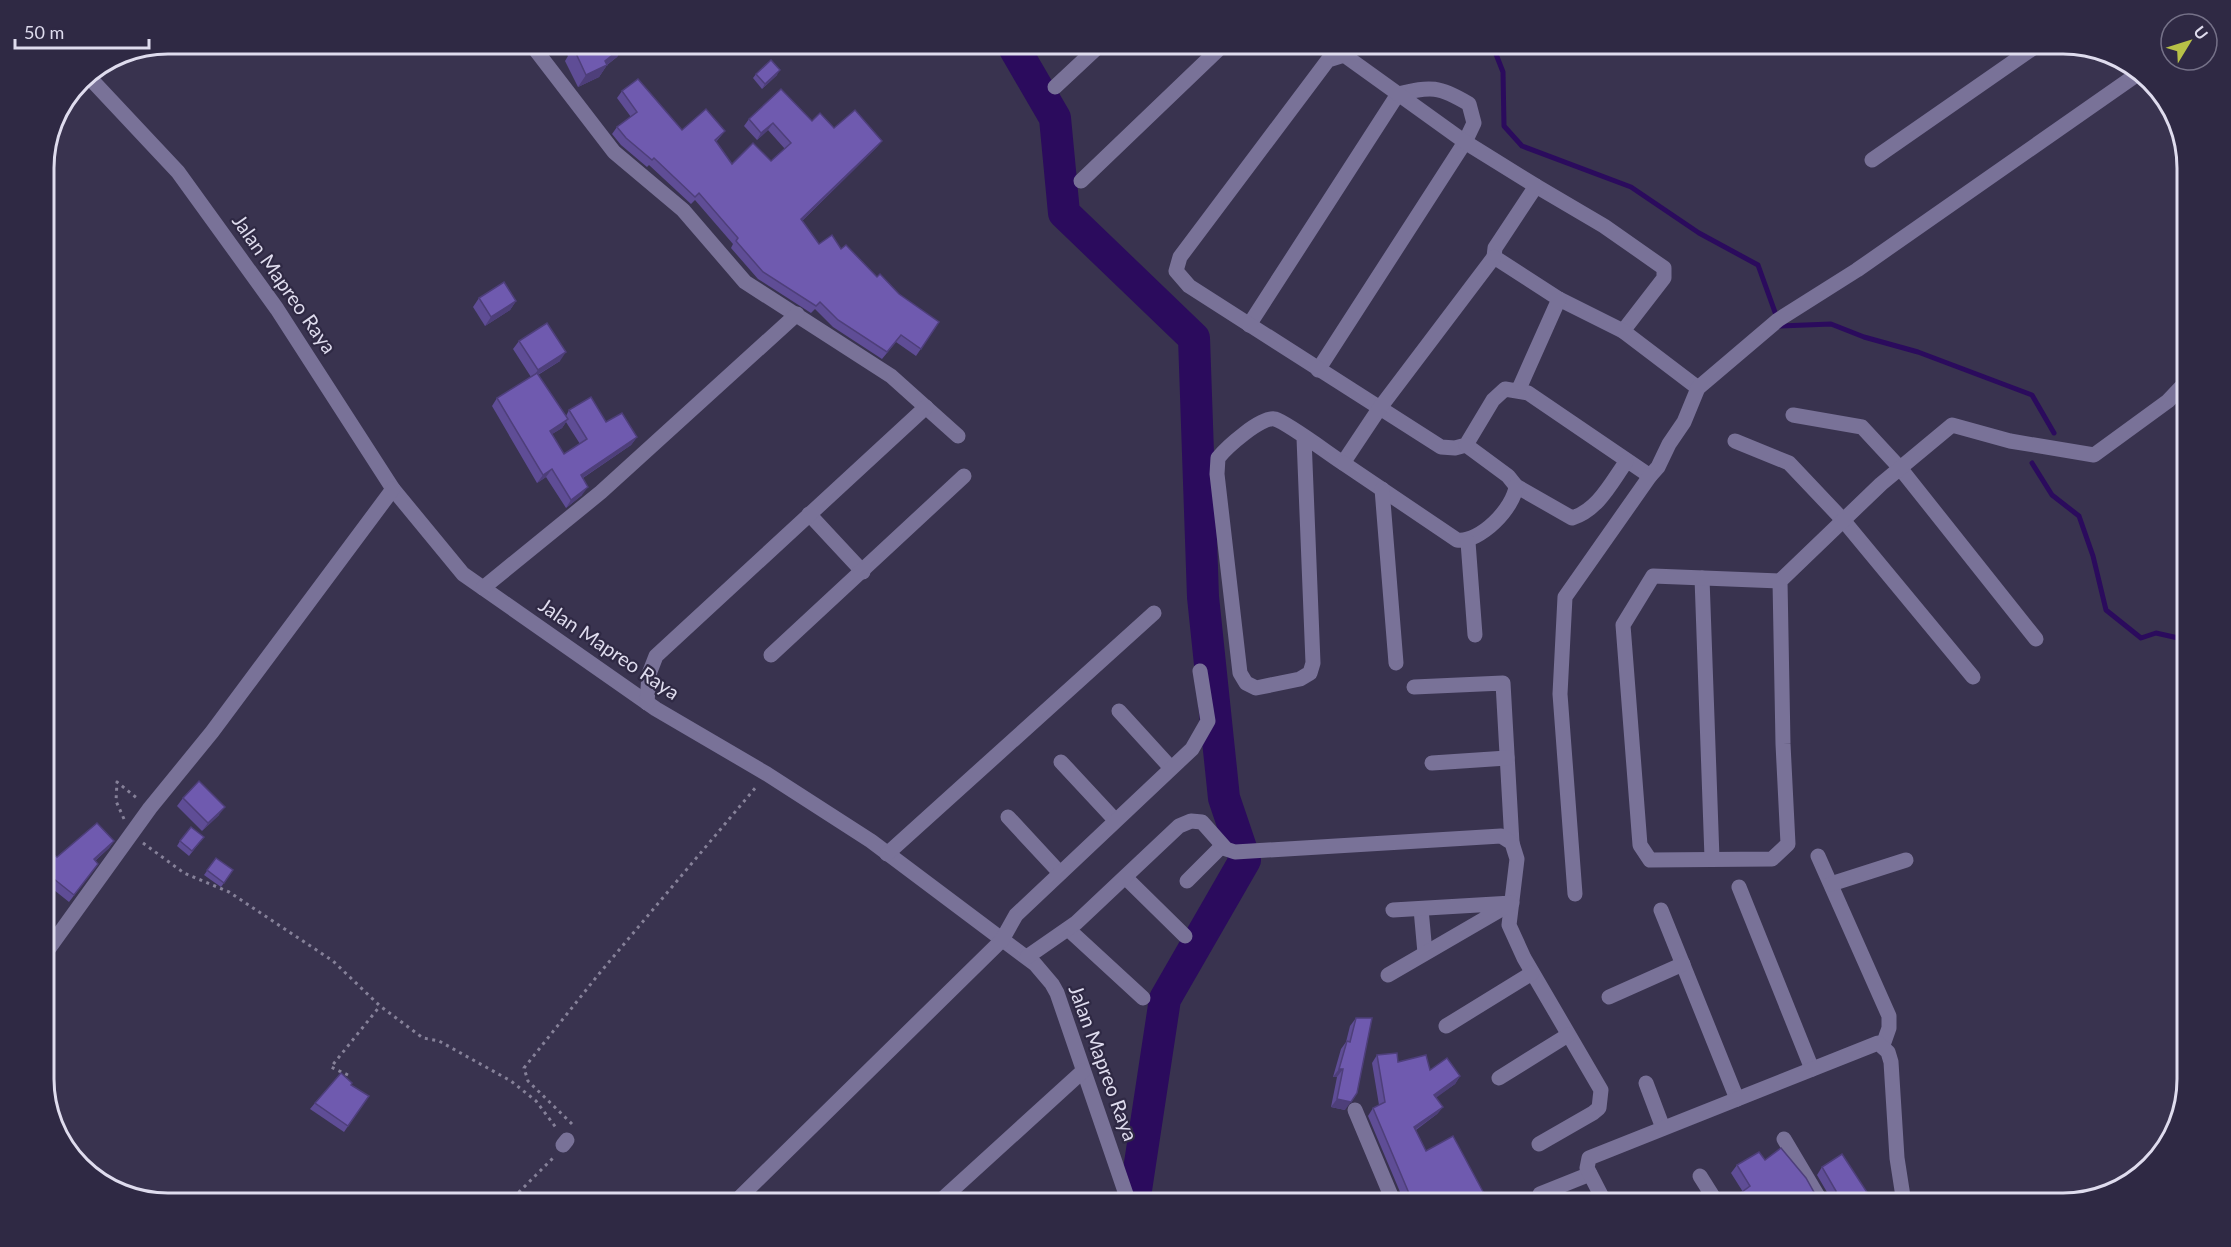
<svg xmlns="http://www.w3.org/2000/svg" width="2231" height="1247" viewBox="0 0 2231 1247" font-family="Lato,sans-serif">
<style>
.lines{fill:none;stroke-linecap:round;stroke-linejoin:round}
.stream{stroke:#2b0b5d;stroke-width:5}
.river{stroke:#2b0b5d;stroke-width:32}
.path{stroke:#868199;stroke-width:3;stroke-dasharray:3 4.5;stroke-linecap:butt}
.minor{stroke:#797298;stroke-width:15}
.wall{fill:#5f4d96;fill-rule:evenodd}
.shaded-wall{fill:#4e3f7a}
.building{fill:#6f5aaf;stroke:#4e3f7a;stroke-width:1.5}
.labels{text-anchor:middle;stroke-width:4.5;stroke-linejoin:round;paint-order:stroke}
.street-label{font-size:20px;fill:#dfdcee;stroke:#2f2944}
.rim{fill:none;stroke:#dfdcee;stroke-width:3}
</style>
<rect width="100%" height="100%" fill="#39334f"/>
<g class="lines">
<g class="stream">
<polyline points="1492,44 1503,72 1504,126 1522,146 1631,187 1699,233 1758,265 1780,326 1831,324 1864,337 1918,352 2032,395 2054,433"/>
<polyline points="2032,463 2052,495 2079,516 2093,556 2106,610 2141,638 2156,633 2187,640"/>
</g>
<polyline class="river" points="1012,44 1055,118 1064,213 1194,338 1203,597 1224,798 1245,860 1165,999 1134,1203"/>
<g class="path">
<polyline points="124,819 116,801 117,782 138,799"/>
<polyline points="143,843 184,873 229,892 333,961 380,1006 423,1038 439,1041 511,1081 536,1101 557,1129"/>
<polyline points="348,1075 331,1067 380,1006"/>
<polyline points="572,1124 528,1081 524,1068 598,975 756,787"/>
<polyline points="508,1203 553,1158"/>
</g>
<g class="minor">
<polyline points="531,44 614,152 683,210 745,282 891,376 958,436"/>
<polyline points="87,75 178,172 277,309 393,489 463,574 656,709 767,774 871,841 1035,964 1052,984 1057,993 1129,1203"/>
<polyline points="1055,87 1101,44"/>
<polyline points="1872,160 2039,44"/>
<polyline points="1081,181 1224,44"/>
<polyline points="1536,186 1604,226 1664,268 1664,278 1623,331"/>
<polyline points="1559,299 1623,331 1698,388"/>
<path d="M 1249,325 L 1398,94 C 1431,86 1439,86 1469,104 L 1474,123 L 1465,142 L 1318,370"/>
<polyline points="1518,391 1559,299 1494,257 1495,248 1536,186 1465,142 1344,55 1328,60 1180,257 1176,271 1189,286 1441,447 1455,448 1466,445 1493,400 1505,389 1528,393 1650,476 1658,467 1669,444 1684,422 1698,388 1778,320 1857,270 2139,73"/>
<polyline points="1793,415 1862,427 1900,468 2036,639"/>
<path d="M 1304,438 L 1313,663 L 1310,673 L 1300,679 L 1256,688 L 1246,683 L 1240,673 L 1217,474 L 1218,458 C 1226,448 1261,416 1275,419 C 1288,423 1329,454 1343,463 L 1379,409 L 1494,257"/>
<polyline points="1735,441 1789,463 1843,520 1973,677"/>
<path d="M 1466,445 L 1508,476 L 1516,486 L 1572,518 C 1598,510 1611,483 1626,462"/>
<path d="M 1343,463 L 1457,540 C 1480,543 1514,508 1516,486"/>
<polyline points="1382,489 1396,663"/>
<polyline points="809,514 863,572"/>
<polyline points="1468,542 1475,635"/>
<polyline points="1702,578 1712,858"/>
<polyline points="1780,581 1783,744 1788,844 1772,859 1650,860 1640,845 1623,625 1653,576 1780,581 1881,484 1952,425 2010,441 2094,455 2168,401 2187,381"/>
<polyline points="483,588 601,492 797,314"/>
<polyline points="771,655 964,476"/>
<polyline points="1414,687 1503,683 1512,843"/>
<polyline points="647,703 649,674 656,656 926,407"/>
<polyline points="1119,711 1171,768"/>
<polyline points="1061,762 1115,820"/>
<polyline points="1432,763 1507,758"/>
<polyline points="1008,817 1060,873"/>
<polyline points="887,854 1154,613"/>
<polyline points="1818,856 1889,1016 1889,1028 1883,1045"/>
<polyline points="1127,879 1185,936"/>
<polyline points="1187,881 1222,846"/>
<polyline points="1831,884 1906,860"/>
<polyline points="1739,887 1812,1069"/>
<polyline points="1575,894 1560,694 1565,597 1650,476"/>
<polyline points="1421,909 1425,953"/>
<polyline points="1661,910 1737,1099"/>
<polyline points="1068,929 1143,998"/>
<polyline points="44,955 150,808 212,732 393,489"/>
<polyline points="1027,957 1076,923 1179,826 1191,821 1202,822 1226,849 1235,852 1501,836 1512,843 1517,859 1509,925 1524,958 1601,1090 1599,1108 1593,1113 1539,1144"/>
<polyline points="1388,975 1512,903 1393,910"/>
<polyline points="1609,997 1683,964"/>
<polyline points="1446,1026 1532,973"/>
<polyline points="1499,1078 1568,1035"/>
<polyline points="1646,1083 1663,1128"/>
<polyline points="1355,1110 1394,1203"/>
<polyline points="1784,1139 1822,1203"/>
<polyline points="563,1145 567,1140"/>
<polyline points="1700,1176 1717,1203"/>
<polyline points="1540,1194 1590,1174"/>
<polyline points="734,1203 1002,940 1016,915 1192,749 1208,721 1200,671"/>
<polyline points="938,1203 1083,1071"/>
<polyline points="1605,1203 1587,1168 1589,1158 1878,1043 1888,1052 1891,1062 1897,1158 1904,1203"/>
</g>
</g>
<g class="wall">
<polygon points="560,44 624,44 625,45 617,57 607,65 599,77 578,87 565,61 568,56"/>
<polygon points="756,74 777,75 762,89 753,78"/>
<polygon points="622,91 682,130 725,131 720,137 716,142 732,164 771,161 785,149 768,130 757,140 744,126 749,119 812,121 882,141 877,147 802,221 819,244 841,249 899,294 939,322 916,356 896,342 882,359 833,327 815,309 811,313 758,279 731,248 733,244 695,200 691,204 649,165 647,167 621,145 612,134 617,127 631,117 617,98"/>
<polygon points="479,298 516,301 510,310 485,326 473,307"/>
<path d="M 519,341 L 560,361 L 538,375 L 566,416 L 569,410 L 606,422 L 637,437 L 631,445 L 583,478 L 582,495 L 566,508 L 546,477 L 537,483 L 492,406 L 497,398 L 531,377 L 513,349 ZM 566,422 L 580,444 L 564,454 L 552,434 L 562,428 Z"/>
<polygon points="183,798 219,815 202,831 177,806"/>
<polygon points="204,837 189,856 177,846 180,841"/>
<polygon points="114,841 109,848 95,861 98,864 69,902 44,882 44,869 57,857"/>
<polygon points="216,858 233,870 221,887 204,875"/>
<polygon points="1356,1018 1345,1110 1331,1107 1337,1077 1333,1077 1341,1049 1346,1042 1350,1026"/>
<polygon points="1377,1055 1398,1062 1460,1076 1455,1084 1436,1097 1443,1107 1437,1114 1416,1130 1426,1151 1486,1203 1403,1203 1403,1199 1368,1116 1373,1108 1379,1105 1372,1063"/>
<polygon points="369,1096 344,1132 310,1109 315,1103"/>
<polygon points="1765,1160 1819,1201 1827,1203 1730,1203 1734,1198 1743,1192 1731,1173 1737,1165"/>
<polygon points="1822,1167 1874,1203 1830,1203 1831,1199 1817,1175"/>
</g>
<g class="shaded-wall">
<polygon points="625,45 617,57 604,67 607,65 599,77 578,87 586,75"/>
<polygon points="780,70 777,75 762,89 765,84"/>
<polygon points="773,123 768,130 757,140 761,133"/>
<polygon points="725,131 720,137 710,147 715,140"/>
<polygon points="882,141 877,147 797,226 801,219"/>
<polygon points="516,301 510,310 485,326 491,317"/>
<polygon points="566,352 560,361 532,378 538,370"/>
<polygon points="568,419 562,428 544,439 550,431"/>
<polygon points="637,437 631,445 575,483 581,475"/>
<polygon points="552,469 546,477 537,483 543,475"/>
<polygon points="588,487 582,495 566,508 571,500"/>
<polygon points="225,807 219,815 202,831 208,823"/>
<polygon points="114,841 109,848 89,866 94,859"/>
<polygon points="1339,1069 1343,1069 1337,1077 1333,1077"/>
<polygon points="1460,1076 1455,1084 1429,1103 1434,1095"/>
<polygon points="1337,1099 1351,1102 1345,1110 1331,1107"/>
<polygon points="1443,1107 1437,1114 1409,1134 1414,1127"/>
</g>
<g class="building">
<polygon points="576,44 624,44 625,45 605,61 607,65 586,75 574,49 578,47"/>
<polygon points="771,60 780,70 765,84 756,74"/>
<polygon points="638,79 682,130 706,109 725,131 715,140 732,164 753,143 771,161 791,143 773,123 761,133 749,119 781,89 812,121 820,113 834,128 855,110 882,141 801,219 819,244 832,235 841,249 846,245 877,277 880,274 899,294 939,322 921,349 901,335 887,352 838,320 820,302 816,306 763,272 736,241 738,238 699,193 695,197 654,158 652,160 626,138 617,127 637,112 622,91"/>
<polygon points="504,282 516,301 491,317 479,298"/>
<polygon points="547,323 566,352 538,370 519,341"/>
<polygon points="537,373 568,419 550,431 564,454 587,439 569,410 591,397 606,422 622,413 637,437 581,475 588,487 571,500 552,469 543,475 497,398"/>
<polygon points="199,781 225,807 208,823 183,798"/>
<polygon points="97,823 114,841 94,859 98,864 74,895 44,871 44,869 54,855 57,857"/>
<polygon points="191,827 204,837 192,851 180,841"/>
<polygon points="216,858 233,870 224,883 207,870"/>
<polygon points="1356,1018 1372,1018 1357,1093 1351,1102 1337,1099 1343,1069 1339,1069 1347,1041 1350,1042"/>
<polygon points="1397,1053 1398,1062 1426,1055 1430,1070 1447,1058 1460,1076 1434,1095 1443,1107 1414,1127 1426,1151 1453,1136 1488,1201 1483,1203 1405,1203 1409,1197 1408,1191 1373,1108 1385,1102 1377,1055"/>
<polygon points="341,1073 352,1083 351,1085 369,1096 348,1126 315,1103"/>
<polygon points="1781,1148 1806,1178 1819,1201 1827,1203 1738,1203 1734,1198 1750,1186 1737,1165 1759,1152 1765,1160"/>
<polygon points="1842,1154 1874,1203 1843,1203 1839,1198 1836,1200 1836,1191 1822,1167"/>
<polygon points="1654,1194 1661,1203 1640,1203"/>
<polygon points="1694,1195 1700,1203 1681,1203"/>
</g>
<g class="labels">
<g class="street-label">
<text transform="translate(284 284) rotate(55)" y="7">Jalan Mapreo Raya</text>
<text transform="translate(609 649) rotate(34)" y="7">Jalan Mapreo Raya</text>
<text transform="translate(1103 1063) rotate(70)" y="7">Jalan Mapreo Raya</text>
</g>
</g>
<path d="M0 0H2231V1247H0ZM168 54H2063A114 114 0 0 1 2177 168V1079A114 114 0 0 1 2063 1193H168A114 114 0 0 1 54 1079V168A114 114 0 0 1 168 54Z" fill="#2f2944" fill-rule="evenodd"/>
<path class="rim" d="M168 54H2063A114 114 0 0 1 2177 168V1079A114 114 0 0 1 2063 1193H168A114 114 0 0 1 54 1079V168A114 114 0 0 1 168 54Z"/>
<g transform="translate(2189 42) rotate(52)"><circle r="28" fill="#2f2944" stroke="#757188" stroke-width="1.5"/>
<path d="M0-4.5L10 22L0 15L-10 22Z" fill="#b8c147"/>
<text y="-9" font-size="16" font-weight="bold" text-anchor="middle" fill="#dfdcee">U</text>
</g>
<path d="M15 39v9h134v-9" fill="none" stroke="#dfdcee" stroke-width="3"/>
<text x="24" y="39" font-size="18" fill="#dfdcee" stroke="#2f2944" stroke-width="4.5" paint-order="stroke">50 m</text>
</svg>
